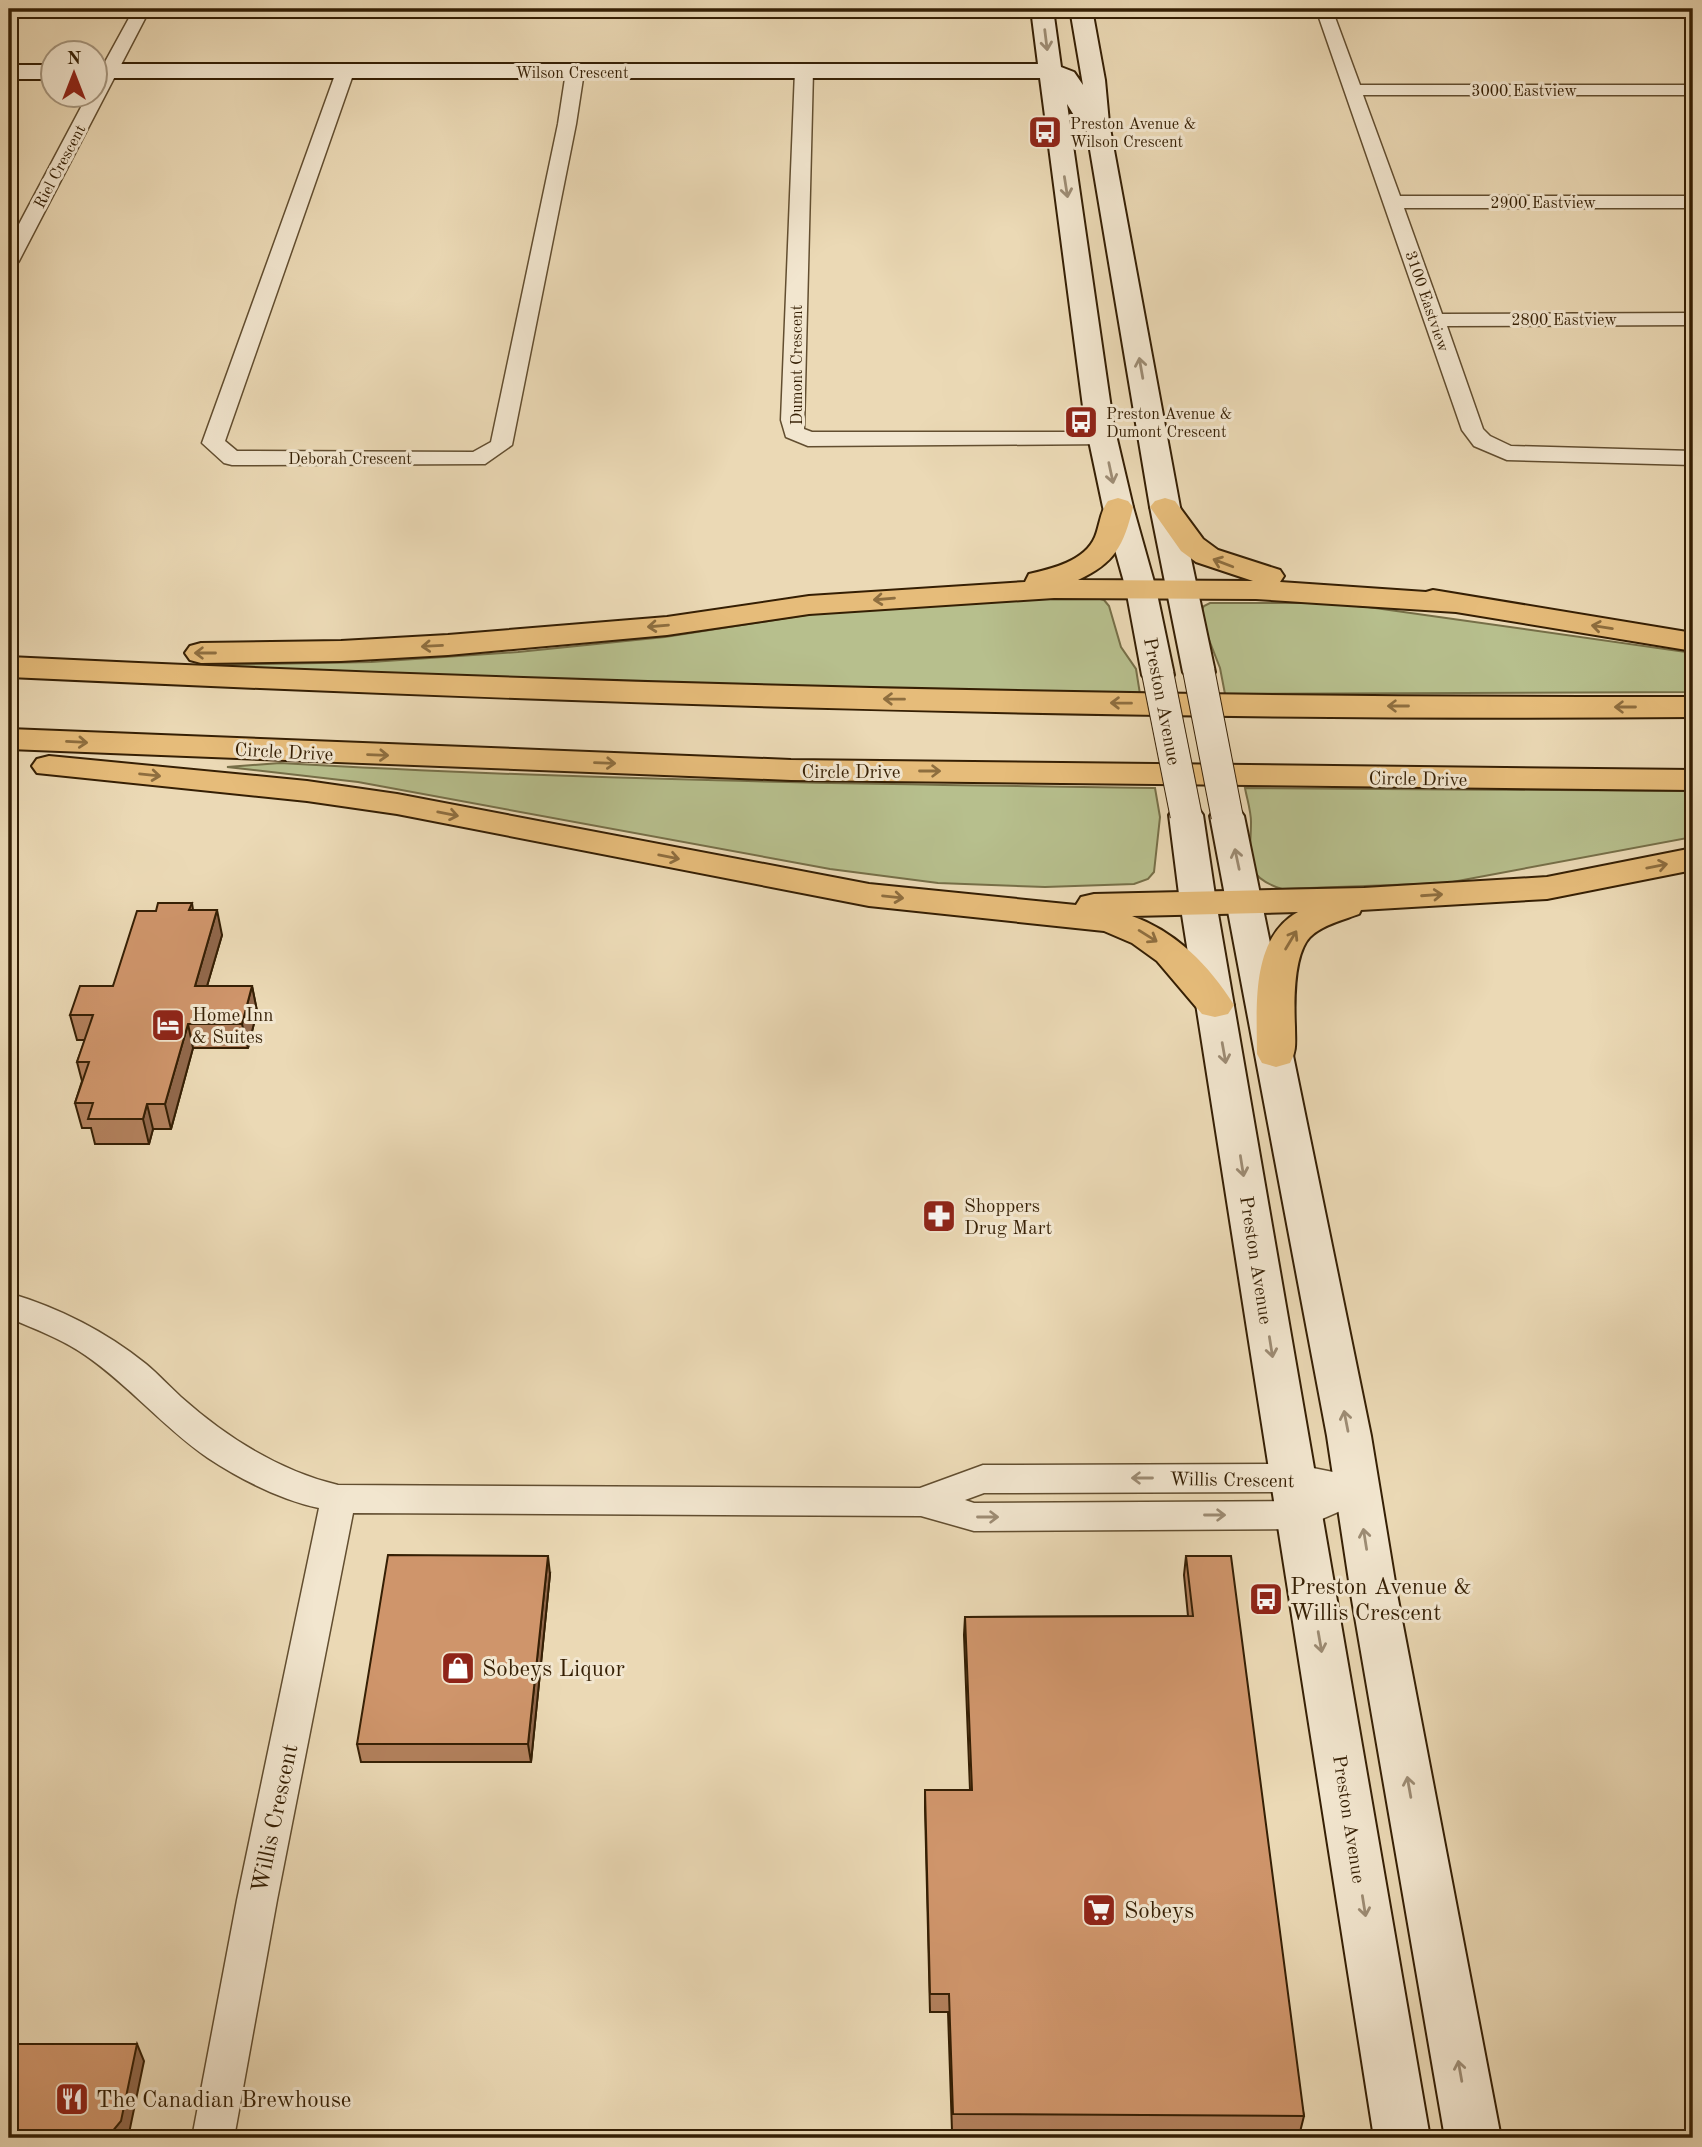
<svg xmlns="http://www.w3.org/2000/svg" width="1702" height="2147" viewBox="0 0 1702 2147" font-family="'Old Standard TT',serif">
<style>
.green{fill:#b7bf8d;stroke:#766f48;stroke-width:2}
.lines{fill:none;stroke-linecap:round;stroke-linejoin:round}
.street-casing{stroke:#624e30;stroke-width:3}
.secondary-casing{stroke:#351f04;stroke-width:4}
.highway-casing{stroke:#351f04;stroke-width:4}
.street{fill:#f2e6cf;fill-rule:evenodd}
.secondary{fill:#f2e6cf;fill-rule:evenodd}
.highway{fill:#e6bc7a;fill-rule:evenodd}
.secondary-bridge-casing{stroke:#351f04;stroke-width:33;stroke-linecap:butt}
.secondary-bridge{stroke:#f2e6cf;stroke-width:31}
.wall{fill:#b2805c;stroke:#351f04;stroke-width:2}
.shaded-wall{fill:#91684b;stroke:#351f04;stroke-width:2}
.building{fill:#cf956b;stroke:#351f04;stroke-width:2}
.oneway{stroke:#9d8c74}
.oneway2{stroke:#8e6e3f}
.labels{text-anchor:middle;stroke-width:6;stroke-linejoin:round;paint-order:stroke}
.far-street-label{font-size:16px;fill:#351f04;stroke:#f2e6cf}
.far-poi-label{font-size:16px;fill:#351f04;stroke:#f2e6cf;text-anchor:start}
.street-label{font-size:19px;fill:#351f04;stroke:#f2e6cf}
.poi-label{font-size:19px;fill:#351f04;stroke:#f2e6cf;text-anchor:start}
.near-poi-label{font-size:23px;fill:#351f04;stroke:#f2e6cf;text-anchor:start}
.near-street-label{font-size:23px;fill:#351f04;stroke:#f2e6cf}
</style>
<rect width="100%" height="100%" fill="#ebd9b5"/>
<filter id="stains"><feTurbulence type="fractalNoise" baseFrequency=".00286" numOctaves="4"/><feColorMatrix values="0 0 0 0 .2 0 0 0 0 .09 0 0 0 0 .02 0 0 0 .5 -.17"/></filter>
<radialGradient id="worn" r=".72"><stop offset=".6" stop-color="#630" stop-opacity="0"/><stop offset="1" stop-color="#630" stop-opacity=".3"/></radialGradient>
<g class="green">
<polygon points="990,597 1093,597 1104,600 1109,606 1121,647 1136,669 1140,694 700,685 207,669 211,666 221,665 371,662 518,652 665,637 819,613"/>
<polygon points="1210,603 1321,603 1368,607 1693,653 1693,692 1225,694 1220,668 1199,614 1204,606"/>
<path d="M 280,763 C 571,780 864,784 1155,788 L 1160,817 L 1154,872 L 1148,879 L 1134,884 L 1045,887 L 938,883 L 830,869 L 358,782 L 227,767 Z"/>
<path d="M 1245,788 L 1693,791 L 1693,837 L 1447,883 L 1282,889 C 1241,876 1251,858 1251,822 C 1251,811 1247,799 1245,788 Z"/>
</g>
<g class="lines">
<g class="street-casing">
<g id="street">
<polygon points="134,9 150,9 19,261 16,265 9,267 9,243 88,94 94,94 94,82"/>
<polygon points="1316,9 1332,9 1360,85 1693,85 1693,95 1363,95 1400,196 1693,196 1693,208 1404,208 1442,314 1693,313 1693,325 1447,326 1483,429 1490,436 1511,446 1693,451 1693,465 1507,460 1474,446 1462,430"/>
<polygon points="804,66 813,71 804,429 812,432 1104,432 1112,434 1115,439 1112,444 808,446 786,437 781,420 795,71"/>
<polygon points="345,67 354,72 225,441 237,451 473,452 491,442 558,124 566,72 575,67 584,72 576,124 512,445 485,464 232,465 224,463 202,443 336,72"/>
<path d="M 9,1293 C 59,1308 105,1331 146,1364 C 158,1374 169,1386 181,1397 C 226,1437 279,1471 338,1485 L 920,1488 L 983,1465 L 1293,1464 L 1368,1479 L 1373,1489 L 1368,1499 L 1299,1529 L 974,1531 L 921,1516 L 353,1513 L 277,1900 L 234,2138 L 192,2138 L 237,1900 L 319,1508 C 281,1500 240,1479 208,1458 C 164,1428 129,1385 85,1355 C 62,1339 35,1329 9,1318 ZM 1293,1492 L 1309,1495 L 1296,1501 L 974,1503 L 965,1500 L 984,1493 Z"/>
</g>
</g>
<g class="secondary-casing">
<g id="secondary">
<polygon points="1031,9 1053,9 1061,67 1074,72 1083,85 1070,9 1092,9 1105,80 1109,123 1180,507 1215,672 1210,679 1199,682 1188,679 1183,672 1150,507 1086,126 1075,117 1067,104 1113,422 1133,507 1156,589 1174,675 1169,682 1158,685 1147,682 1142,675 1126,589 1103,507 1085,422 1040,78 94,78 94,64 1038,64"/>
<rect x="9" y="65" width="43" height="14"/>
<polygon points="1186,805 1198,808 1203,815 1216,902 1430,2138 1374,2138 1180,902 1169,815 1174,808"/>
<polygon points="1227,806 1239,809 1244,816 1371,1436 1397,1594 1501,2138 1445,2138 1351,1594 1327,1436 1210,816 1215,809"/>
</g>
</g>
<g class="highway-casing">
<g id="highway">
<path d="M 1118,498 L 1128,501 L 1133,507 C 1124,545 1115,563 1078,580 L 1253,581 L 1196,562 L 1181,551 L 1150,507 L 1155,501 L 1165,498 L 1175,501 L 1203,539 L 1218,550 L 1280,570 L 1284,576 L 1280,582 L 1426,592 L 1433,590 L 1693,633 L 1693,651 L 1456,612 L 1256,599 L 1054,598 L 809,614 L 667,635 L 448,655 L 341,661 L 201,663 L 190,660 L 185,653 L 190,646 L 201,643 L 341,641 L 448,635 L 667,617 L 809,596 L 1025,582 L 1029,574 C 1051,569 1085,561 1095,537 C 1100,525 1100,512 1108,501 Z"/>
<path d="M 9,657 C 570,684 1131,698 1693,697 L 1693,717 C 1132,722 570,703 9,677 Z"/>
<polygon points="9,729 791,760 1693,770 1693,790 791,780 9,749"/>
<path d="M 49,756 L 307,781 L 397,794 L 869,884 L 1076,905 L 1081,897 L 1094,894 L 1364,888 L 1547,877 L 1693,848 L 1693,870 L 1547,899 L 1361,910 L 1359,914 C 1343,920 1322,925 1310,937 C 1293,955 1294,1003 1295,1027 C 1295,1040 1297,1051 1290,1063 L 1276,1067 L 1262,1063 L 1257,1054 C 1257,1007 1250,939 1298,912 L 1132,916 C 1176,932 1209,965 1234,1005 L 1228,1014 L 1215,1017 L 1202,1014 L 1157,961 L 1132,943 L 1104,931 L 869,906 L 397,814 L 307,801 L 37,773 L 32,766 L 37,759 Z"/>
</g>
</g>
<use href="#street" class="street"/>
<use href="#secondary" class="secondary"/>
<use href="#highway" class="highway"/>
<g class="secondary-bridge-casing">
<g id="secondary-bridge">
<polyline points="1199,672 1227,816"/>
<polyline points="1158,675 1186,815"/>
</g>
</g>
<use href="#secondary-bridge" class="secondary-bridge"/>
</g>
<g class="wall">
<polygon points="192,903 193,910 222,935 207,986 252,986 257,1011 248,1048 193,1048 171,1129 153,1129 149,1144 95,1144 91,1128 82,1128 75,1103 82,1081 77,1062 85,1040 77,1040 70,1015 113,986 156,911"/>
<polygon points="1186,1556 1304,2116 1300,2132 952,2131 948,2012 930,2012 925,1808 925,1790 970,1790 964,1635 965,1617 1188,1616 1184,1575"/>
<polygon points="550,1574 531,1762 361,1762 357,1744"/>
</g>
<g class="shaded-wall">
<polygon points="217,910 222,935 200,1010 195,986"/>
<polygon points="252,986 257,1011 248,1048 242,1024"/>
<polygon points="188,1024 193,1048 171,1129 165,1104"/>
<polygon points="147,1104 153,1129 149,1144 143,1119"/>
<polygon points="548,1556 550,1574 531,1762 528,1744"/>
<polygon points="137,2044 144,2061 128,2138 107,2138"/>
</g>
<g class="building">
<polygon points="158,903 192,903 189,910 217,910 195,986 252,986 242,1024 188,1024 165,1104 147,1104 143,1119 88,1119 93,1103 75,1103 89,1062 77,1062 93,1015 70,1015 80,986 113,986 137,911 156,911"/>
<polygon points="388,1555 548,1556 528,1744 357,1744"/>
<polygon points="1186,1556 1231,1556 1304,2116 953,2114 949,1994 930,1994 925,1790 972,1790 965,1617 1193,1616"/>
<polygon points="9,2044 137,2044 121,2121 107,2138 9,2138"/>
</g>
<defs><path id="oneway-shaft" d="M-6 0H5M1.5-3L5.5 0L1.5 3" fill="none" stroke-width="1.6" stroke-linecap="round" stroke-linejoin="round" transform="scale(1.75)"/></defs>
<g class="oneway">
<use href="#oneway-shaft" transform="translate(1046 40) rotate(83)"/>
<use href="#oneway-shaft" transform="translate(1066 187) rotate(81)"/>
<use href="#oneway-shaft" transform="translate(1141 368) rotate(-100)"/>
<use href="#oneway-shaft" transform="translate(1111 473) rotate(78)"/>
<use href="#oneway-shaft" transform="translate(1237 859) rotate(-102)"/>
<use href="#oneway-shaft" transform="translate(1224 1053) rotate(80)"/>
<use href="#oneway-shaft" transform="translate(1242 1166) rotate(81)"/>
<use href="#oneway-shaft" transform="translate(1271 1347) rotate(81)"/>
<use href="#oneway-shaft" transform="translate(1346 1421) rotate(-101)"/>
<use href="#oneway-shaft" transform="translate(1142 1478) rotate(180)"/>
<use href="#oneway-shaft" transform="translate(1215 1515)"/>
<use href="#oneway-shaft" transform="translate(988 1517)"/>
<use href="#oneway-shaft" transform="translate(1365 1539) rotate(-99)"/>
<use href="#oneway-shaft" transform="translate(1320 1642) rotate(80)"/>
<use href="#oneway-shaft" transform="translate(1409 1787) rotate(-100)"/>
<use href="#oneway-shaft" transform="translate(1364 1906) rotate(81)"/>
<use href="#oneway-shaft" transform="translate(1460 2071) rotate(-100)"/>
</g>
<g class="oneway2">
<use href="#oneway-shaft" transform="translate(1223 563) rotate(-159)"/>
<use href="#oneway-shaft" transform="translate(884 599) rotate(175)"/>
<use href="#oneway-shaft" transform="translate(658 626) rotate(175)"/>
<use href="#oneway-shaft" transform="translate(1602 627) rotate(-171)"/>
<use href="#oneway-shaft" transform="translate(432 646) rotate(177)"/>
<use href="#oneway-shaft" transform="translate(205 653) rotate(180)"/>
<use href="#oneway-shaft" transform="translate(894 699) rotate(-179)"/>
<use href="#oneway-shaft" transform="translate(1121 703) rotate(-179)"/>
<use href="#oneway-shaft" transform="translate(1398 706) rotate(-180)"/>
<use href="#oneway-shaft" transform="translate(1625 707) rotate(-180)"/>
<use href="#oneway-shaft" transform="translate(77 742) rotate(3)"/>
<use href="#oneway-shaft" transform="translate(378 755) rotate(2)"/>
<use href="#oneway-shaft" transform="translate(605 763) rotate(2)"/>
<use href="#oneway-shaft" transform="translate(930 771)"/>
<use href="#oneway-shaft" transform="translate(150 775) rotate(6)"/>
<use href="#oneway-shaft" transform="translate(448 814) rotate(11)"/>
<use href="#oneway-shaft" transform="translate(669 857) rotate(11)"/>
<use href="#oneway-shaft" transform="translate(1657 866) rotate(-11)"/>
<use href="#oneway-shaft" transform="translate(1432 895) rotate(-4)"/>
<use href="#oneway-shaft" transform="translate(893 897) rotate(6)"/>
<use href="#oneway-shaft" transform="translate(1148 936) rotate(32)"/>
<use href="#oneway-shaft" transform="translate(1291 940) rotate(-59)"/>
</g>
<defs>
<g id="bus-square" transform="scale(1.75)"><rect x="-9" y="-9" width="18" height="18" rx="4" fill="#8f2418" stroke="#f2e6cf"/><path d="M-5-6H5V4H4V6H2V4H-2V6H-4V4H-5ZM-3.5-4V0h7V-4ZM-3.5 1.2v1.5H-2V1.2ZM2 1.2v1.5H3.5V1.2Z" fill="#fff"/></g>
<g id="hotel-square" transform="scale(1.75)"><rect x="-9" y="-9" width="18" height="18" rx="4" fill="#8f2418" stroke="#f2e6cf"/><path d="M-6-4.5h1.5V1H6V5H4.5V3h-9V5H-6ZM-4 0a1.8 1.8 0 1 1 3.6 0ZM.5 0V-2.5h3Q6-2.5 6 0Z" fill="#fff"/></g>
<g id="pharmacy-square" transform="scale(1.75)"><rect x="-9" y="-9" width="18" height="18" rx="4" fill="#8f2418" stroke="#f2e6cf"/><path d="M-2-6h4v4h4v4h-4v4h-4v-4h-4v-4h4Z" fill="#fff"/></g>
<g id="shop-square" transform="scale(1.75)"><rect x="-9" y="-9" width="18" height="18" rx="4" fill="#8f2418" stroke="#f2e6cf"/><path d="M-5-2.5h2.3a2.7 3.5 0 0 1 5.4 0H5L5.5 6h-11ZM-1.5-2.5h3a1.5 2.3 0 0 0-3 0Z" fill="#fff"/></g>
<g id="supermarket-square" transform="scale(1.75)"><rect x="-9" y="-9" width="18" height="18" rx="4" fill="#8f2418" stroke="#f2e6cf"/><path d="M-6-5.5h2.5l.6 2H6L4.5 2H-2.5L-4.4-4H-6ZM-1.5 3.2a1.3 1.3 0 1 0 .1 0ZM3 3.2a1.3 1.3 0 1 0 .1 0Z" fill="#fff"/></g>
<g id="restaurant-square" transform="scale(1.75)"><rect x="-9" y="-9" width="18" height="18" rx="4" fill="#8f2418" stroke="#f2e6cf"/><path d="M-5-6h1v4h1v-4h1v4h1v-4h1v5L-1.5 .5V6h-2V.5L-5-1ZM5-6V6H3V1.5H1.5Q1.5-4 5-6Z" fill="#fff"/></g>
</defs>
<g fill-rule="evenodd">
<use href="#bus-square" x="1045" y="132"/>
<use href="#bus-square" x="1081" y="422"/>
<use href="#hotel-square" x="168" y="1025"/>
<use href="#pharmacy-square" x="939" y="1216"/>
<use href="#bus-square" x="1266" y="1599"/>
<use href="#shop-square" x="458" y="1668"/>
<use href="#supermarket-square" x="1099" y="1910"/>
<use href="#restaurant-square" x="72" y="2099"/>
</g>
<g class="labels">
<g class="far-street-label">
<text x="572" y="78">Wilson Crescent</text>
<text x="1524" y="96">3000 Eastview</text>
<text transform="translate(59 166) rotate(-62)" y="6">Riel Crescent</text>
<text x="1543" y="208">2900 Eastview</text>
<text transform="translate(1428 301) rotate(71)" y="6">3100 Eastview</text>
<text x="1564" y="325">2800 Eastview</text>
<text transform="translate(796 365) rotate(-90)" y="6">Dumont Crescent</text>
<text x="350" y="464">Deborah Crescent</text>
</g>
<g class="far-poi-label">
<text x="1070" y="129">Preston Avenue &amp;<tspan x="1070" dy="18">Wilson Crescent</tspan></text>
<text x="1106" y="419">Preston Avenue &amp;<tspan x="1106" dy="18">Dumont Crescent</tspan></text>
</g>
<g class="street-label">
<text transform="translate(1163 701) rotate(79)" y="7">Preston Avenue</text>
<text transform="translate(284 751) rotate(3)" y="7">Circle Drive</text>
<text x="851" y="778">Circle Drive</text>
<text transform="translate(1418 778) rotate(1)" y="7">Circle Drive</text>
<text transform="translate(1257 1260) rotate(81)" y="7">Preston Avenue</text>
<text transform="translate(1232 1479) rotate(1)" y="7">Willis Crescent</text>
<text transform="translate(1350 1819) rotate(81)" y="7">Preston Avenue</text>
</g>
<g class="poi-label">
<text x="192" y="1021">Home Inn<tspan x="192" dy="22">&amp; Suites</tspan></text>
<text x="964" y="1212">Shoppers<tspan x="964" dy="22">Drug Mart</tspan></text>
</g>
<g class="near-poi-label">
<text x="1290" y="1594">Preston Avenue &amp;<tspan x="1290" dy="26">Willis Crescent</tspan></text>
<text x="482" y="1676">Sobeys Liquor</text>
<text x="1124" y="1918">Sobeys</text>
<text x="96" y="2107">The Canadian Brewhouse</text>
</g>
<g class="near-street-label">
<text transform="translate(274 1818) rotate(-78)" y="8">Willis Crescent</text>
</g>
</g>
<rect width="1702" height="2147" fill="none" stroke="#ebd9b5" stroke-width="35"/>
<rect x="10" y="10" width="1681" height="2126" fill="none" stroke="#351f04" stroke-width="3.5"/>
<rect x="18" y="18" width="1667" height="2112" fill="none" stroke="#351f04" stroke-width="2"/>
<g transform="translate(74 74)"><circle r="33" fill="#f2e6cf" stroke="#a6967e" stroke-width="2"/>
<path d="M0-5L12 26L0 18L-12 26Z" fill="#8f2418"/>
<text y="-10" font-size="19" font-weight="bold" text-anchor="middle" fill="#351f04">N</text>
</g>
<rect width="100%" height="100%" filter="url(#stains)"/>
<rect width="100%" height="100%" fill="url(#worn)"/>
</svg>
